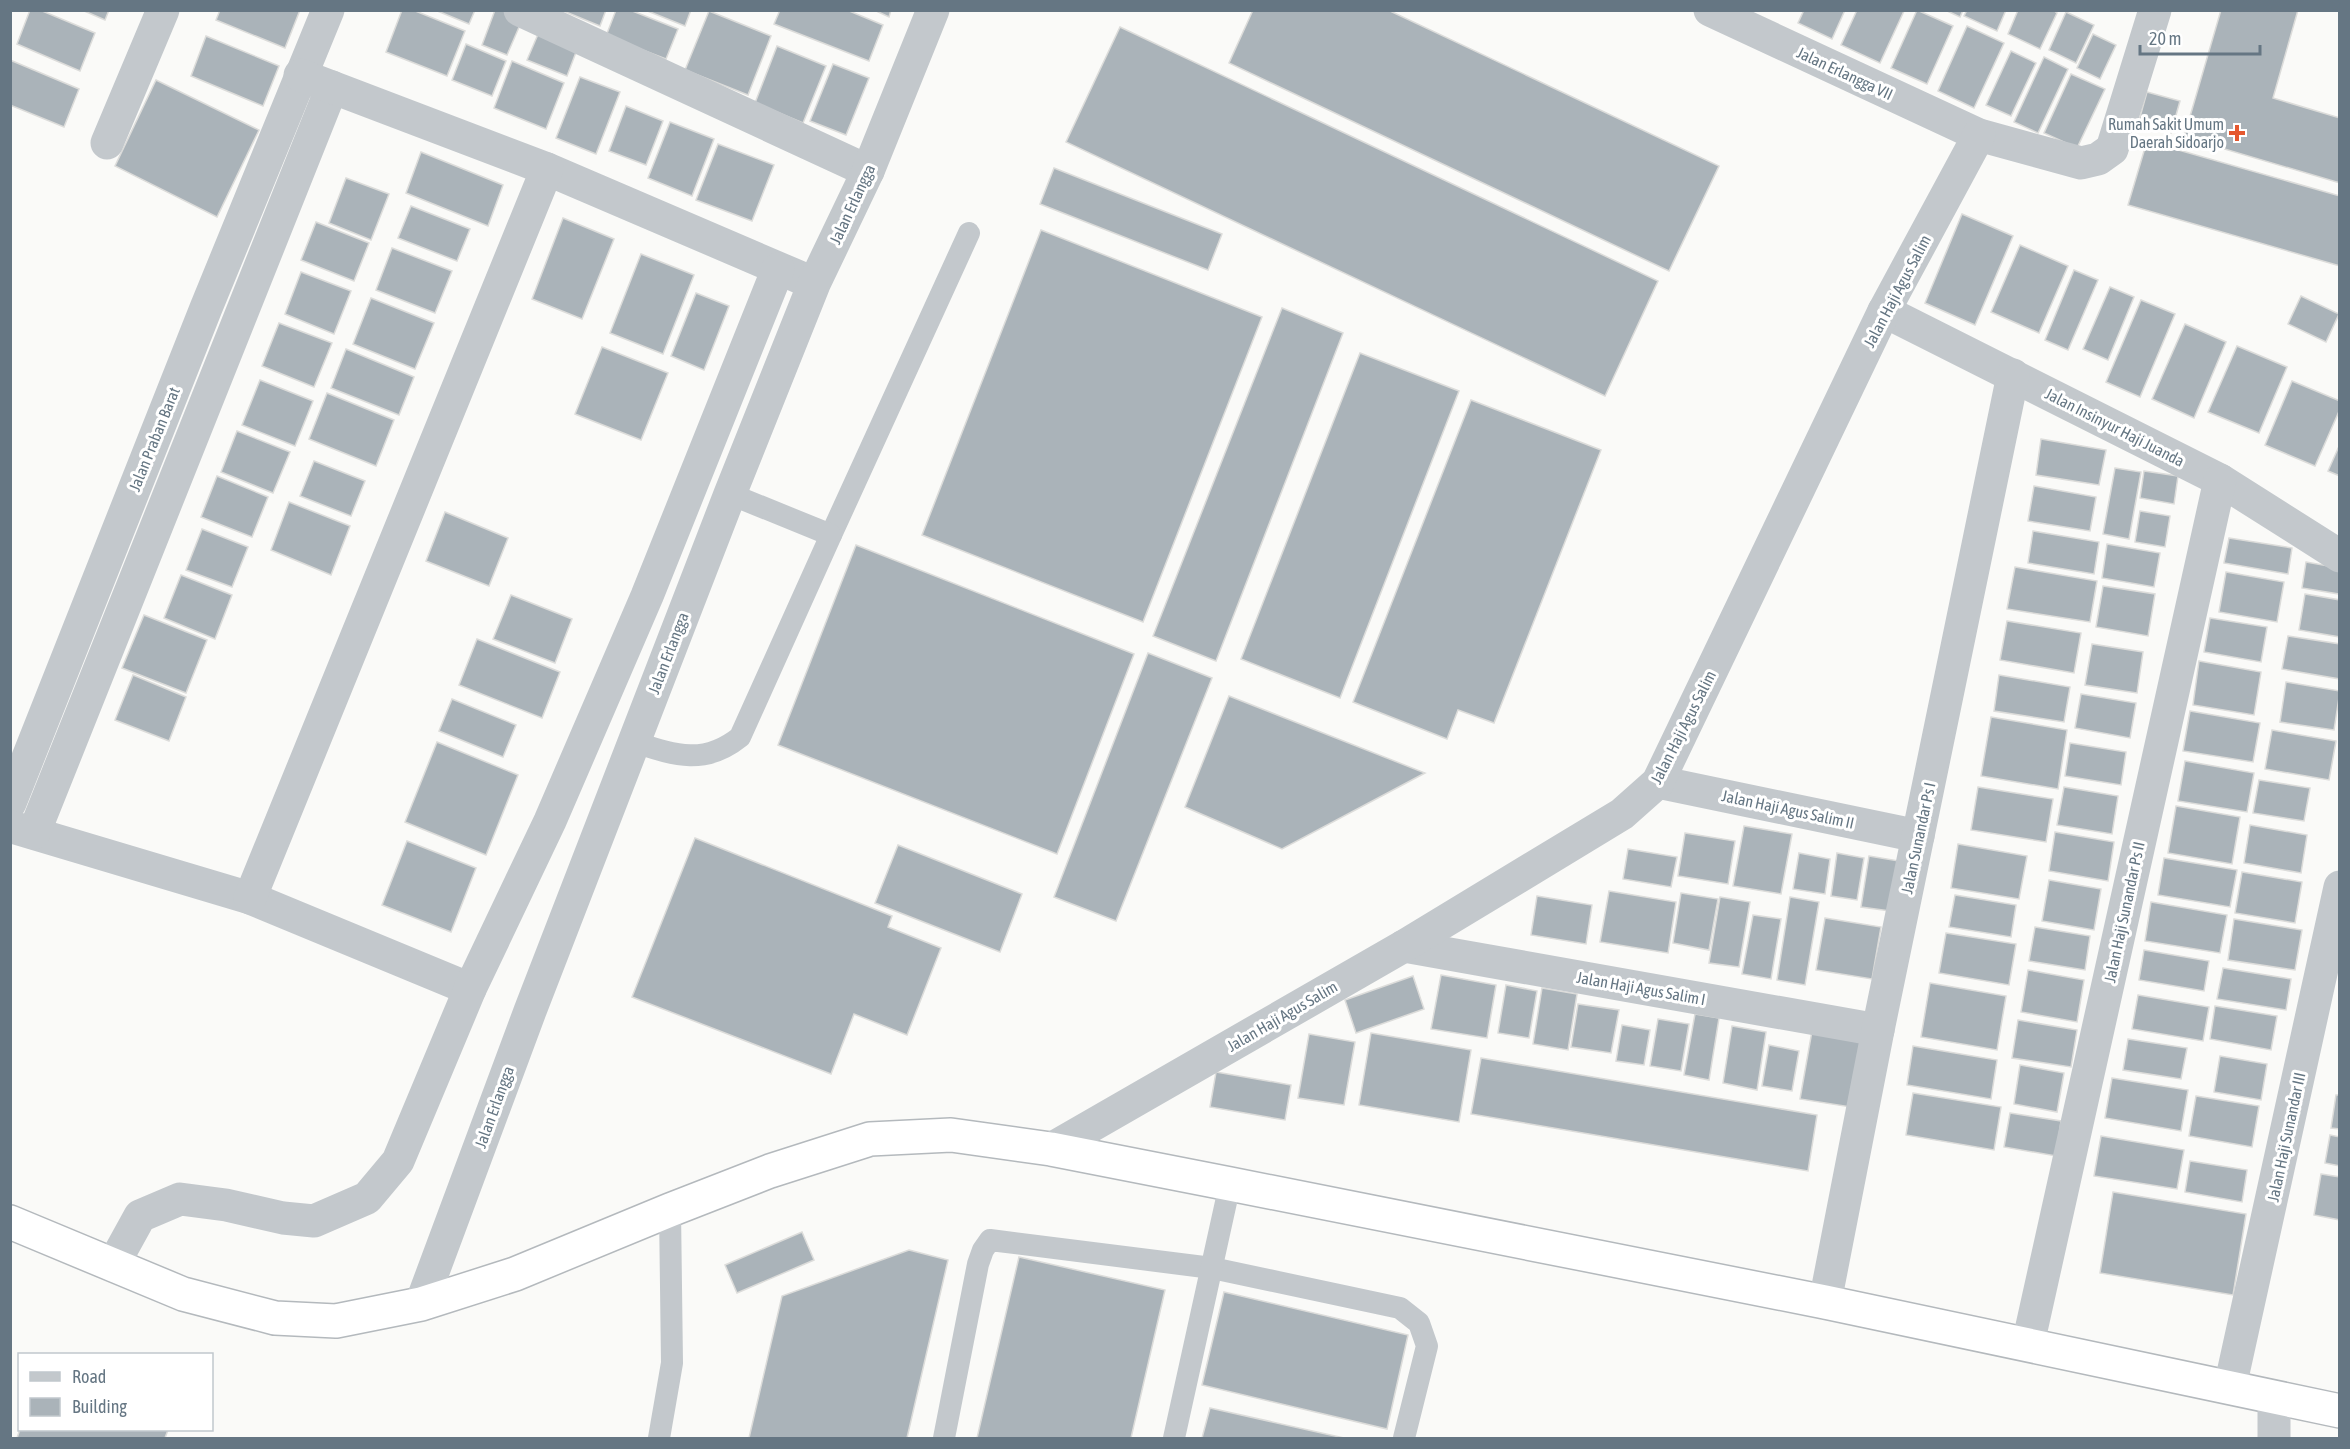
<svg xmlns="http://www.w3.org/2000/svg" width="2350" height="1449" viewBox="0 0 2350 1449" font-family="'Asap Condensed',sans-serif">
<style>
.building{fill:#aab3b9;stroke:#dcdcda;stroke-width:1.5}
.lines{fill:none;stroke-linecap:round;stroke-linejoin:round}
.trunk-casing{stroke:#b4b9bd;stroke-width:36}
.service{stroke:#c3c8cc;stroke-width:22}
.minor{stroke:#c3c8cc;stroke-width:33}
.tertiary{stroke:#c3c8cc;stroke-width:33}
.trunk{stroke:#fff;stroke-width:33}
.poi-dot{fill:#e4572e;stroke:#fff;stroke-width:2}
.labels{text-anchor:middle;stroke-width:6;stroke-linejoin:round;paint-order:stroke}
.street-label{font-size:16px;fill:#657683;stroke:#fff}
.poi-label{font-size:16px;fill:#657683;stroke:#fff;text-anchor:end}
</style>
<rect width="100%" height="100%" fill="#fafaf8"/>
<g class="building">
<polygon points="30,10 40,10 95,33 80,71 17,44"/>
<polygon points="82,10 109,10 105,20"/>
<polygon points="220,10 300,10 285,48 216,20"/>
<polygon points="402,10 413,10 465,31 447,76 386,52"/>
<polygon points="435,10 475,10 469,24"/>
<polygon points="495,10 504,10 523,18 507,55 482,45"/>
<polygon points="561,10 606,10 600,26"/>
<polygon points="616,10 630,10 678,29 666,59 606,36"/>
<polygon points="645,10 691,10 685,26"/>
<polygon points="780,10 847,10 883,25 869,61 774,24"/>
<polygon points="874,10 891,10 889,17"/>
<polygon points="1253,10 1388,10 1719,166 1669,271 1229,63"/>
<polygon points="1804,10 1845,10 1832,39 1798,23"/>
<polygon points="1857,10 1904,11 1880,63 1841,45"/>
<polygon points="1917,10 1953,26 1927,84 1891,68"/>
<polygon points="1945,10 1963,10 1960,17"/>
<polygon points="1967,10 2006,10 1997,31 1964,16"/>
<polygon points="2018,10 2053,10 2057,13 2040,49 2008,34"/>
<polygon points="2221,10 2298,10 2273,98 2340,118 2340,183 2184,137"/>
<polygon points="709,11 771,36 748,95 685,70"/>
<polygon points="2066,12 2094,25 2076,63 2049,50"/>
<polygon points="1967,26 2004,43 1974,108 1938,91"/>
<polygon points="1120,27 1658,281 1605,396 1066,142"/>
<polygon points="539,32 578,47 567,76 527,60"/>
<polygon points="2093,34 2116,45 2100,79 2077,68"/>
<polygon points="206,36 279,66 263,106 191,76"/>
<polygon points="466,44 506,61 492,96 452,80"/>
<polygon points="777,46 826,66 803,123 755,103"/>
<polygon points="2011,51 2036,63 2011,116 1986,105"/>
<polygon points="2044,57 2068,69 2038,133 2014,122"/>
<polygon points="10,60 79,89 64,127 10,105"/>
<polygon points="512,61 564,83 546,129 494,108"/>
<polygon points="833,64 869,78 846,135 810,121"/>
<polygon points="2071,74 2105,89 2077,148 2044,133"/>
<polygon points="580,77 620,92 596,154 556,138"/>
<polygon points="156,80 259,130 217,217 115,166"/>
<polygon points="2147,92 2180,101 2171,133 2138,124"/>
<polygon points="626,106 663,121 646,165 609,151"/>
<polygon points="670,122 714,139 692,196 648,178"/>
<polygon points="2147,141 2340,196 2340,266 2128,205"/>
<polygon points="718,144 774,165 752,221 696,200"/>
<polygon points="421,152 503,185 488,226 406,193"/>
<polygon points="1054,168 1222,234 1208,270 1040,204"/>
<polygon points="346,178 389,194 371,240 329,223"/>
<polygon points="411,206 470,229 457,261 398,238"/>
<polygon points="1962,214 2013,236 1975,325 1925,303"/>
<polygon points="563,218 614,239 582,319 532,299"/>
<polygon points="316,222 369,243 354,281 301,260"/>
<polygon points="1041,230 1262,317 1143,622 922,535"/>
<polygon points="2020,245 2068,266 2039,333 1991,312"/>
<polygon points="392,248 452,271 435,313 376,290"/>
<polygon points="641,254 694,275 663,354 610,333"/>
<polygon points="2074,270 2098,280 2068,350 2045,340"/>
<polygon points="301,272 351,291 334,334 285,314"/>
<polygon points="2110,287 2134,297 2108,360 2083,349"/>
<polygon points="696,293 729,306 704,370 671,356"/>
<polygon points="2301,296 2339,314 2326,342 2288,324"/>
<polygon points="371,298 434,323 415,369 353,344"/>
<polygon points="2141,300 2175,314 2140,397 2106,382"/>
<polygon points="1282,308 1343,333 1216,661 1153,636"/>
<polygon points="279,323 332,343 314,387 262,366"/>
<polygon points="2185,324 2226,342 2194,418 2152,399"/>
<polygon points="2237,346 2287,367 2259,433 2208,412"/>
<polygon points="602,347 668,373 641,440 575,414"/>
<polygon points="346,349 414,377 399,415 331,388"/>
<polygon points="1360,353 1459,391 1340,698 1241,659"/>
<polygon points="260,380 313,401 295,446 242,425"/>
<polygon points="2292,381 2340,401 2340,409 2315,466 2265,445"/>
<polygon points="327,393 394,420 376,466 309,439"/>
<polygon points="1471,400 1601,450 1494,723 1458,710 1447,739 1353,702"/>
<polygon points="237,431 290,452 273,493 221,472"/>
<polygon points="2041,439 2106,450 2099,485 2036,475"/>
<polygon points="2340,444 2340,476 2328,471"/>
<polygon points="314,461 365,481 351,516 300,496"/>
<polygon points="2115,468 2141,472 2129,539 2103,534"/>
<polygon points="2144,471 2178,476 2174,504 2140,498"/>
<polygon points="217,476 268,497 252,537 201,517"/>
<polygon points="2034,486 2096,497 2090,531 2028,521"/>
<polygon points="289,502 350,526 331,575 271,550"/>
<polygon points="2140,511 2170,516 2165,547 2135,542"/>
<polygon points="445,512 508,538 489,586 426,561"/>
<polygon points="202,529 248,547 232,587 186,570"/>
<polygon points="2033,531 2099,542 2094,574 2028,563"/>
<polygon points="2229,538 2292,548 2288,574 2224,563"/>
<polygon points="2107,544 2160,553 2154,587 2102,578"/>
<polygon points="856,545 1134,654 1057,854 778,745"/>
<polygon points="2306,562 2340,568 2339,594 2302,588"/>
<polygon points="2015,567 2097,581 2090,622 2007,609"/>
<polygon points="2226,572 2284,582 2277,622 2219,612"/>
<polygon points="181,575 232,595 215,639 164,618"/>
<polygon points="2103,586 2155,594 2148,636 2096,627"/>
<polygon points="2305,594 2340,600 2340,637 2299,630"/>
<polygon points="511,595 572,619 555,663 493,639"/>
<polygon points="144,615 207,640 186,693 122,668"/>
<polygon points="2210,618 2267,627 2261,662 2204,652"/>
<polygon points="2007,621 2081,633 2074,673 2000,660"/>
<polygon points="2288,636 2340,644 2340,679 2282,669"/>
<polygon points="477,639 560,672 542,718 459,685"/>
<polygon points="2092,644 2143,652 2137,693 2085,685"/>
<polygon points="1148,653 1212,678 1116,921 1054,897"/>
<polygon points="2199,661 2261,672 2254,715 2193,705"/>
<polygon points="133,675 186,697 169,741 115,720"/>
<polygon points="1999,675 2070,687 2064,722 1994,711"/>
<polygon points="2286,682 2340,691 2334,730 2280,722"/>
<polygon points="2081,694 2136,703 2130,738 2075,728"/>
<polygon points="1229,696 1425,773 1282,849 1185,807"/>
<polygon points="452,699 516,725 503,757 439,731"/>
<polygon points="2190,711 2260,723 2253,762 2183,751"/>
<polygon points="1991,717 2067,730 2058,789 1981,776"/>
<polygon points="2272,730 2336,741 2329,780 2265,769"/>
<polygon points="437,742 518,775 486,855 405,822"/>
<polygon points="2070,743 2126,752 2121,785 2065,776"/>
<polygon points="2185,761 2254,773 2247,812 2178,801"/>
<polygon points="2259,780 2310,788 2304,821 2253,813"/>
<polygon points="1978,787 2053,799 2046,842 1971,830"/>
<polygon points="2064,787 2118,796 2112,834 2057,825"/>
<polygon points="2176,806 2240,817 2232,864 2168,853"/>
<polygon points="2250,825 2307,835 2301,873 2244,863"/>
<polygon points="1744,826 1792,834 1781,894 1733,886"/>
<polygon points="2055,832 2114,842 2108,881 2049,871"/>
<polygon points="1685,833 1735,841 1728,884 1678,876"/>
<polygon points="695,838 892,916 888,927 941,948 907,1035 854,1014 831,1074 632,997"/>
<polygon points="407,841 476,868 451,932 382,905"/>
<polygon points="1958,844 2027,856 2019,899 1951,888"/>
<polygon points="898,845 1022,894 1000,952 875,903"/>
<polygon points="1628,849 1677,857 1671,887 1623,879"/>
<polygon points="1799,853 1830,859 1825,894 1793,889"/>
<polygon points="1837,853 1864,858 1857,900 1831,896"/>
<polygon points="1869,856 1899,861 1890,911 1861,907"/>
<polygon points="2164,858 2237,870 2230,907 2158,895"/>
<polygon points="2242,872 2302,882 2295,923 2235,913"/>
<polygon points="2049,880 2101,889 2094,930 2042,921"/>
<polygon points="1609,891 1676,902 1668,953 1600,942"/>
<polygon points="1681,893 1718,899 1709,950 1673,943"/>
<polygon points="1955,895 2016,905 2011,937 1949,927"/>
<polygon points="1537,896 1592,905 1586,944 1531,935"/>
<polygon points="1720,897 1750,902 1739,967 1709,963"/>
<polygon points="1790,897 1819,902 1805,985 1777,980"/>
<polygon points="2151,902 2227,915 2220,953 2145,941"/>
<polygon points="1753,915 1781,919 1771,979 1742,974"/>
<polygon points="1825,918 1881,927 1872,979 1816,970"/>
<polygon points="2234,919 2302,930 2295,970 2228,960"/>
<polygon points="2035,927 2090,936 2085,970 2029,961"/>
<polygon points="1946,933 2016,944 2009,985 1939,973"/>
<polygon points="2144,950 2209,961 2204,991 2139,980"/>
<polygon points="2223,968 2291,979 2286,1010 2217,999"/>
<polygon points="2028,970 2084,980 2077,1022 2021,1012"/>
<polygon points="1441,975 1496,985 1487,1038 1431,1029"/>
<polygon points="1413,976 1424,1009 1356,1033 1345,1000"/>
<polygon points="1930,983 2006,996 1997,1050 1921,1037"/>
<polygon points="1506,985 1537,991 1529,1038 1498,1033"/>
<polygon points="1542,988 1577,994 1568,1050 1533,1044"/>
<polygon points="2138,995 2209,1007 2203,1041 2132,1029"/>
<polygon points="1578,1004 1619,1010 1611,1053 1571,1047"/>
<polygon points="2215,1006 2277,1016 2271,1050 2210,1039"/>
<polygon points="1695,1014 1719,1018 1709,1080 1684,1075"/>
<polygon points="1658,1019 1689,1024 1681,1071 1650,1066"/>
<polygon points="2018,1020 2077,1030 2071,1067 2012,1058"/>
<polygon points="1622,1025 1650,1030 1644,1065 1616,1061"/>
<polygon points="1732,1026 1766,1032 1757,1090 1723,1083"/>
<polygon points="1812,1031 1869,1041 1857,1108 1800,1099"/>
<polygon points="1371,1033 1471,1050 1459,1122 1359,1105"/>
<polygon points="1309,1034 1355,1042 1344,1105 1298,1098"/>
<polygon points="2128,1039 2187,1048 2181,1079 2123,1070"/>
<polygon points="1769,1045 1799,1051 1792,1091 1762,1086"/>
<polygon points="1913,1046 1997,1060 1991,1099 1907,1085"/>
<polygon points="2220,1056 2267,1064 2261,1100 2214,1092"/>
<polygon points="1481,1058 1817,1115 1808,1171 1471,1114"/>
<polygon points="2020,1065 2064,1073 2057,1112 2014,1104"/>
<polygon points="1216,1072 1291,1085 1285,1120 1210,1107"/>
<polygon points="2112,1078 2188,1090 2181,1131 2105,1118"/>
<polygon points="1913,1093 2001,1107 1994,1150 1906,1135"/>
<polygon points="2336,1095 2340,1095 2340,1129 2331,1128"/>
<polygon points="2196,1096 2259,1106 2252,1147 2189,1136"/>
<polygon points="2010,1113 2061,1121 2056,1156 2004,1147"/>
<polygon points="2330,1135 2340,1137 2340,1166 2325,1163"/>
<polygon points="2101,1136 2184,1150 2177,1189 2094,1176"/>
<polygon points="2190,1161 2247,1170 2242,1202 2185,1192"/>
<polygon points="2321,1174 2340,1177 2340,1220 2314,1215"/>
<polygon points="2113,1192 2246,1214 2233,1295 2100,1273"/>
<polygon points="802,1232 814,1260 737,1293 725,1265"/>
<polygon points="909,1250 948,1260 907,1438 749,1438 782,1296"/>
<polygon points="1019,1257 1165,1290 1131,1438 977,1438"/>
<polygon points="1224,1292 1408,1335 1387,1429 1202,1385"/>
<polygon points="1210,1408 1344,1438 1202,1438"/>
<polygon points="20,1429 20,1430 168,1430 165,1438 17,1438"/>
</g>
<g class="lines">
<g class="trunk-casing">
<polyline id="trunk" points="10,1222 183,1294 275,1318 336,1321 421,1304 515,1274 670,1210 770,1171 870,1139 951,1135 1051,1149 1230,1184 1825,1302 2340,1411"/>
</g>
<g class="service">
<polyline points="831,535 969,233"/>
<path d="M 634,742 C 674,755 704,766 740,737 L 831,535 L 730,494"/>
<polyline points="659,1438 672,1363 670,1210"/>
<polyline points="944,1438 978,1264 983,1250 990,1240 1212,1268 1400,1308 1419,1323 1427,1346 1404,1438"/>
<polyline points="1174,1438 1230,1184"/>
</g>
<g class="minor">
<polyline points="520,10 868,171"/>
<polyline points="1710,10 1979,135 2081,163 2098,159 2112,149 2155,10"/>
<polyline points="107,143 163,10"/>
<polyline points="547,169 799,277"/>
<polyline points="1884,311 2220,480 2340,556"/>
<polyline points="1658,782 1918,836"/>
<polyline points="10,803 206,308 328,10"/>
<polyline points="12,827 250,898 470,989"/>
<polyline points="34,833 332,87"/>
<polyline points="250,898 547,169 300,75"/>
<polyline points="1404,946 1878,1030"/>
<polyline points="1051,1149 1404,946 1622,814 1658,782 1884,311 1979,135"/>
<polyline points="113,1265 140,1216 180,1199 226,1205 283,1218 314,1221 367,1198 398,1161 470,989 550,821 647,596 778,269"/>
<polyline points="1825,1302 1878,1030 2013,375"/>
<polyline points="2028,1344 2220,480"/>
<polyline points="2230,1387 2340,887"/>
<polyline points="2274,1398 2274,1438"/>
</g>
<polyline class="tertiary" points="421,1304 530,1011 730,494 814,284 868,171 933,10"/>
<use href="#trunk" class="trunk"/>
</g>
<path class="poi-dot" d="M2234 124h6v6h6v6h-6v6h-6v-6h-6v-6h6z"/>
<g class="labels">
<g class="street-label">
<text transform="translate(1845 73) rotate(25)" y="6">Jalan Erlangga VII</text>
<text transform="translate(852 204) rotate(-65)" y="6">Jalan Erlangga</text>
<text transform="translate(1897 291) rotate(-62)" y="6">Jalan Haji Agus Salim</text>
<text transform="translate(2115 427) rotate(27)" y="6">Jalan Insinyur Haji Juanda</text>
<text transform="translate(154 439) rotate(-68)" y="6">Jalan Praban Barat</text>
<text transform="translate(668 653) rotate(-69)" y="6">Jalan Erlangga</text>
<text transform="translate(1683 727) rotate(-63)" y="6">Jalan Haji Agus Salim</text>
<text transform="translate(1788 809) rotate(12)" y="6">Jalan Haji Agus Salim II</text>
<text transform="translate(1918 838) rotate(-78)" y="6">Jalan Sunandar Ps I</text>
<text transform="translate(2124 912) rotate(-78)" y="6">Jalan Haji Sunandar Ps II</text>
<text transform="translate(1641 988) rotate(10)" y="6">Jalan Haji Agus Salim I</text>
<text transform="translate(1282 1016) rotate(-30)" y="6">Jalan Haji Agus Salim</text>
<text transform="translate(494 1107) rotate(-70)" y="6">Jalan Erlangga</text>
<text transform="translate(2286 1137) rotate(-78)" y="6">Jalan Haji Sunandar III</text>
</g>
<g class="poi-label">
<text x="2224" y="130">Rumah Sakit Umum<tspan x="2224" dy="18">Daerah Sidoarjo</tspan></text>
</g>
</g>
<rect width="2350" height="1449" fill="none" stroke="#657683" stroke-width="24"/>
<rect x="18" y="1353" width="195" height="78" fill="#ffffff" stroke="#c1c8cd" stroke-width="1.5"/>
<rect x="30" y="1372" width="30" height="9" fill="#c3c8cc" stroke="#c1c8cd" stroke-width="1.5"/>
<text x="72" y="1383" font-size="18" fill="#657683">Road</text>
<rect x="30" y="1398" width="30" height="18" fill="#aab3b9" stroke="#c1c8cd" stroke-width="1.5"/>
<text x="72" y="1413" font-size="18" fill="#657683">Building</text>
<path d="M2140 45v9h120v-9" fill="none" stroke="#657683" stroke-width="3"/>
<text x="2149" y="45" font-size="18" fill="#657683" stroke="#ffffff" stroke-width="4.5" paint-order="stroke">20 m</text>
</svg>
